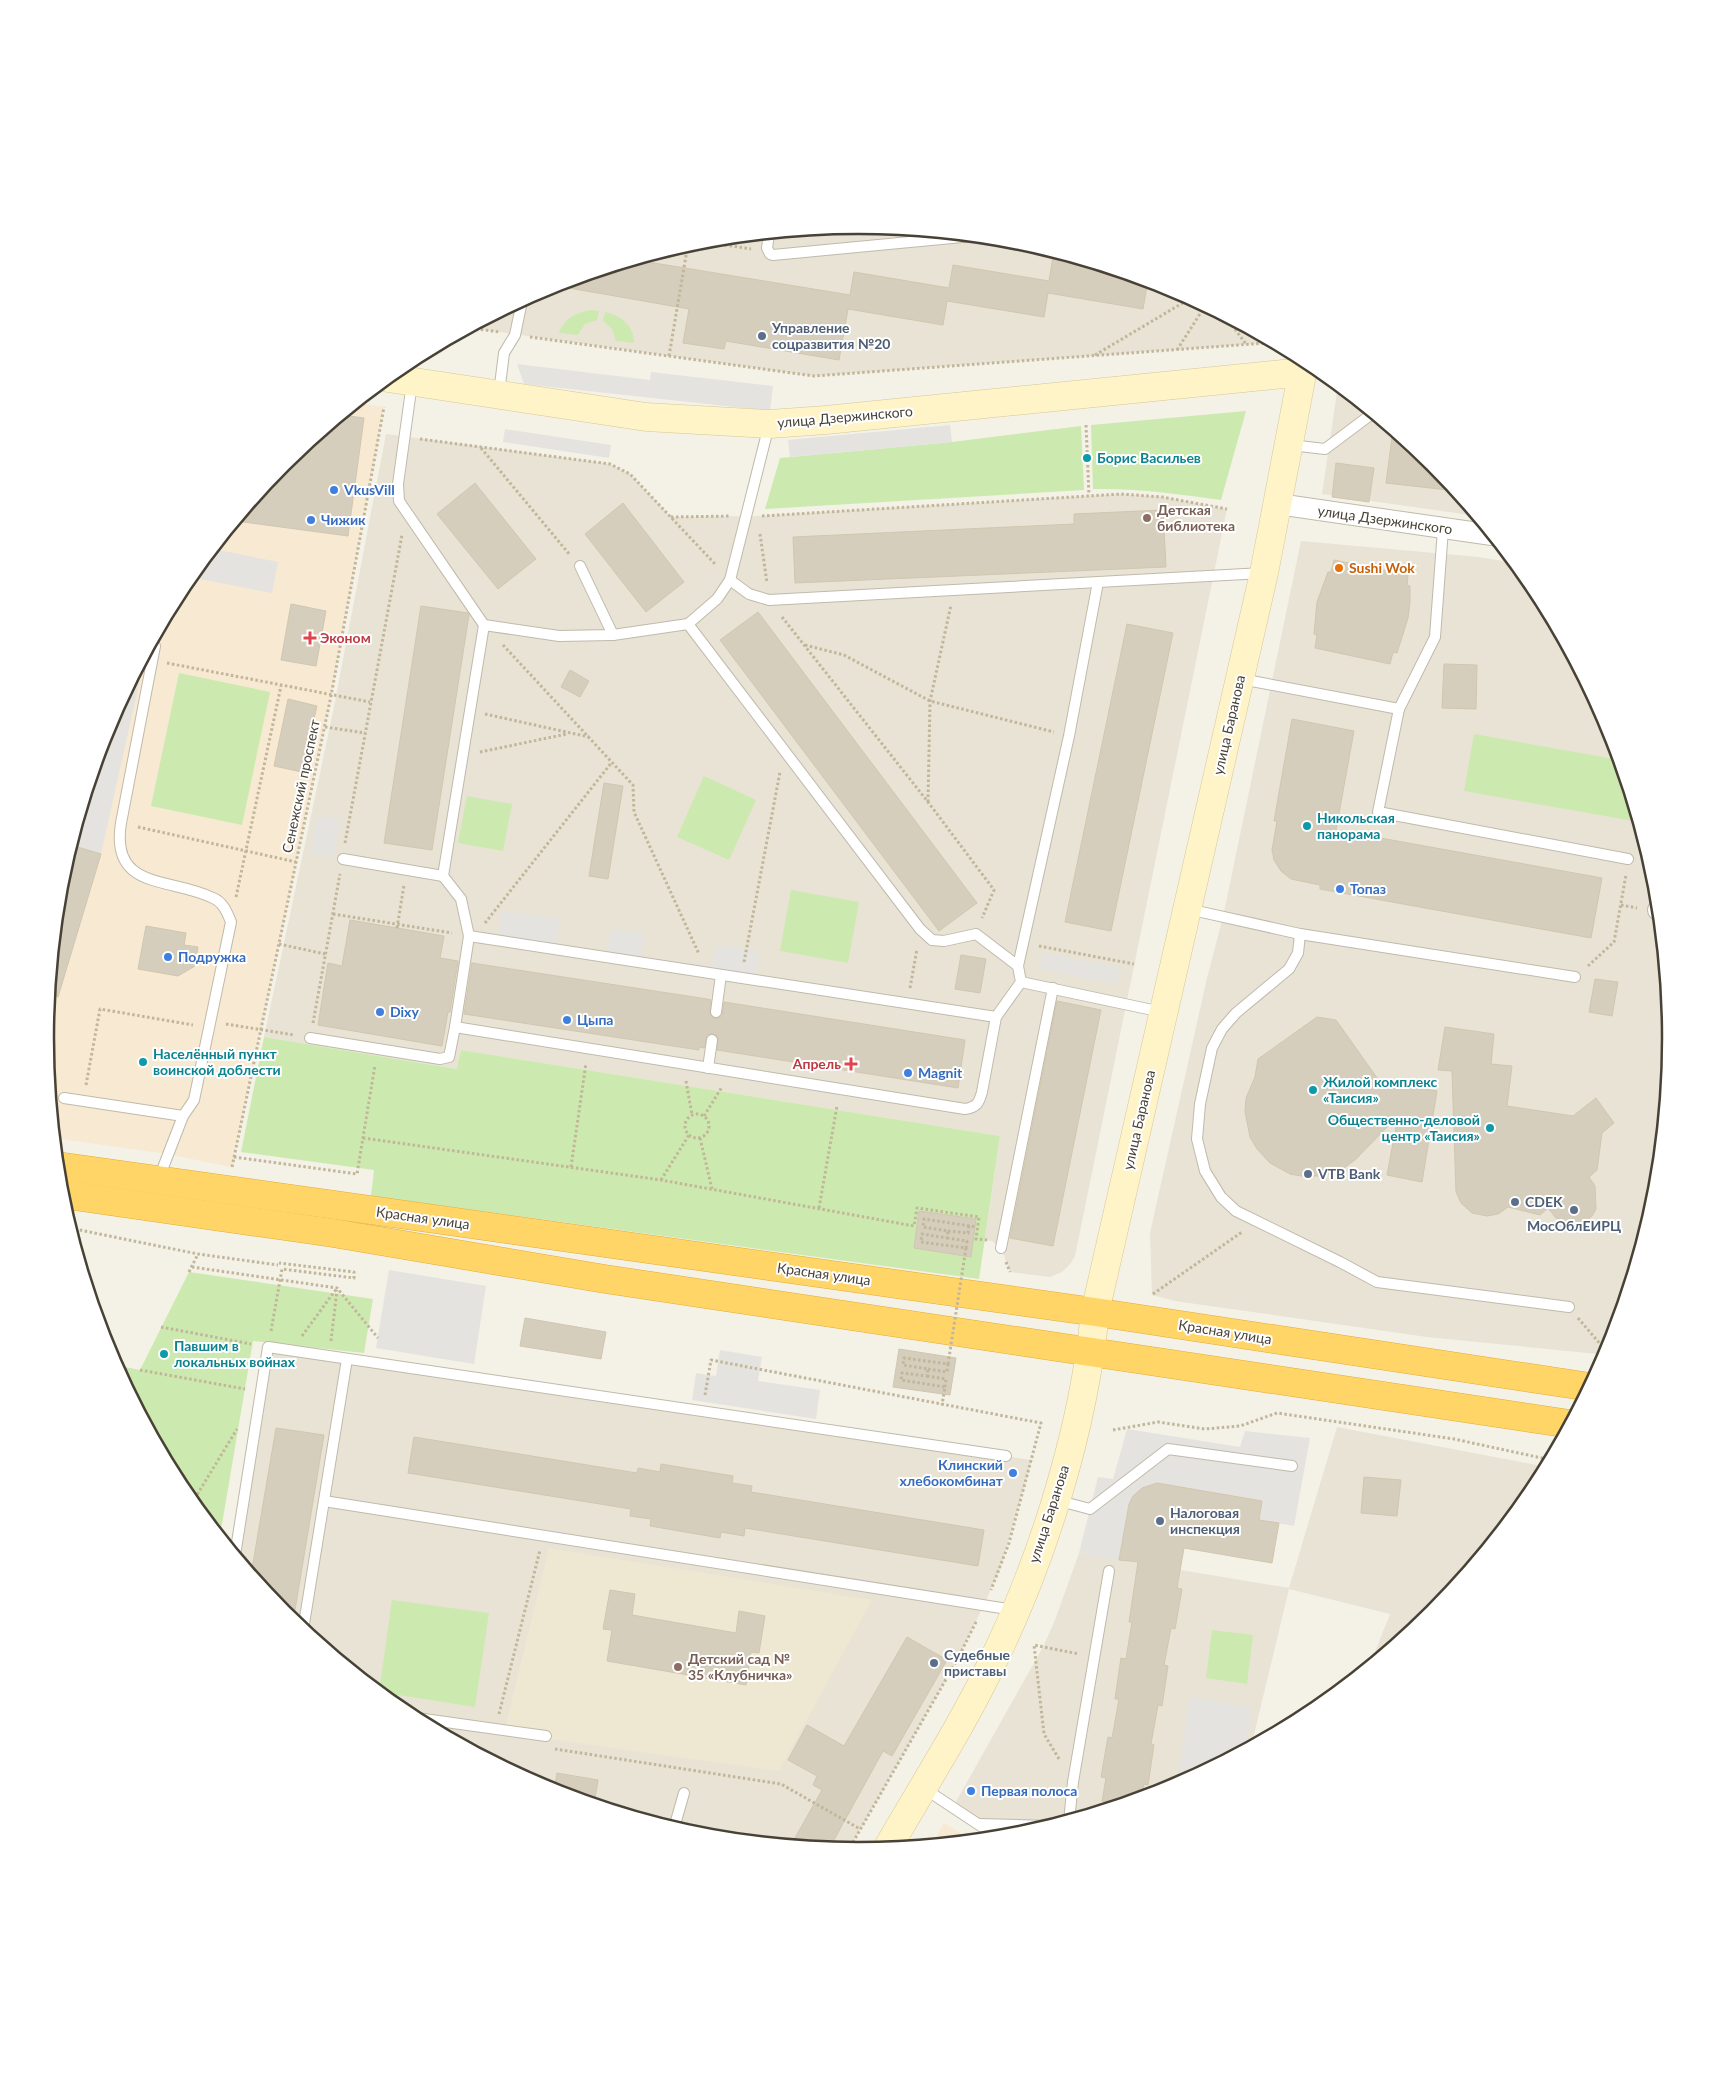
<svg xmlns="http://www.w3.org/2000/svg" width="1717" height="2077" viewBox="0 0 1717 2077" font-family="Lato,sans-serif">
<style>
.residential{fill:#e8e3d5}
.commercial{fill:#f7e9d2}
.education{fill:#eee7d1}
.green{fill:#cceaaf}
.parking{fill:#e5e3df}
.building{fill:#d6cebc;stroke:#d1c6af}
.lines{fill:none;stroke-linecap:round;stroke-linejoin:round}
.lane-casing{stroke:#c0baaa;stroke-width:12}
.street-casing{stroke:#c0baaa;stroke-width:22}
.secondary-casing{stroke:#d6c896;stroke-width:29}
.highway-casing{stroke:#e3ac33;stroke-width:29}
.path{stroke:#c2b69a;stroke-width:3;stroke-dasharray:2.5 2.5;stroke-linecap:butt}
.lane{stroke:#fff;stroke-width:10}
.street{stroke:#fff;stroke-width:20}
.secondary{stroke:#fff4c7;stroke-width:28}
.highway{stroke:#ffd568;stroke-width:28}
.path-bridge{stroke:#c2b69a;stroke-width:3;stroke-dasharray:2.5 2.5;stroke-linecap:butt}
.service-dot{fill:#5c6f8a;stroke:#fff;stroke-width:2}
.culture-dot{fill:#0f9aa8;stroke:#fff;stroke-width:2}
.shop-dot{fill:#3f7fe0;stroke:#fff;stroke-width:2}
.education-dot{fill:#8d6e63;stroke:#fff;stroke-width:2}
.food-dot{fill:#e8710a;stroke:#fff;stroke-width:2}
.health-dot{fill:#e0444e;stroke:#fff;stroke-width:2}
.labels{text-anchor:middle;stroke-width:4;stroke-linejoin:round;paint-order:stroke}
.service-label{font-size:14px;font-weight:bold;fill:#4e5e75;stroke:#fff;text-anchor:start}
.street-label{font-size:14px;fill:#484236;stroke:#fff}
.culture-label{font-size:14px;font-weight:bold;fill:#0d838f;stroke:#fff;text-anchor:start}
.shop-label{font-size:14px;font-weight:bold;fill:#366cbe;stroke:#fff;text-anchor:start}
.education-label{font-size:14px;font-weight:bold;fill:#785e54;stroke:#fff;text-anchor:start}
.food-label{font-size:14px;font-weight:bold;fill:#c56008;stroke:#fff;text-anchor:start}
.health-label{font-size:14px;font-weight:bold;fill:#be3a42;stroke:#fff;text-anchor:start}
.rim{fill:none;stroke:#484236;stroke-width:2.5}
</style>
<rect width="100%" height="100%" fill="#f4f1e7"/>
<g class="residential">
<polygon points="859,225 1017,241 1170,287 1267,339 1266,343 814,376 471,328 547,287 700,241"/>
<polygon points="1338,385 1434,463 1477,516 1322,494"/>
<polygon points="386,434 610,464 630,474 671,517 758,516 1121,494 1162,497 1227,509 1075,1256 1071,1263 1062,1272 1050,1277 1010,1272 1001,1248 992,1241 985,1240 1000,1136 461,1050 458,1069 264,1037 333,712"/>
<polygon points="1301,541 1479,557 1515,563 1535,587 1610,727 1656,880 1659,903 1646,913 1660,916 1672,1039 1656,1197 1608,1355 1427,1337 1175,1301 1152,1295 1150,1233 1207,978 1223,917"/>
<polygon points="268,1347 347,1359 1032,1460 1001,1566 984,1605 957,1660 848,1851 700,1836 547,1790 406,1715 283,1614 235,1555"/>
<polygon points="1337,1427 1547,1467 1535,1491 1434,1614 1369,1667 1390,1614 1289,1589 1251,1747 1170,1790 1051,1826 979,1824 953,1807 1043,1647 1055,1620 1079,1553 1289,1588"/>
</g>
<g class="commercial">
<polygon points="357,403 384,407 331,696 232,1167 167,1154 55,1138 45,1038 61,880 107,727 182,586 283,463"/>
<polygon points="944,1823 973,1841 932,1845"/>
</g>
<polygon class="education" points="549,1548 872,1600 779,1771 504,1733"/>
<g class="green">
<path d="M 591,310 L 599,311 L 597,320 L 585,324 L 578,335 L 559,333 C 565,318 575,313 591,310 Z"/>
<path d="M 605,312 C 621,316 634,325 634,343 L 616,341 L 612,329 L 603,321 Z"/>
<path d="M 1246,411 L 1221,500 C 1178,494 1137,488 1093,489 L 1091,425 Z"/>
<polygon points="1081,426 1084,490 765,509 780,458 952,442"/>
<polygon points="179,673 270,692 242,825 151,806"/>
<polygon points="1474,734 1620,760 1639,822 1464,791"/>
<polygon points="704,776 756,800 729,860 677,837"/>
<polygon points="467,796 512,804 503,851 458,843"/>
<polygon points="791,890 859,902 848,963 780,951"/>
<polygon points="264,1037 457,1069 461,1050 1000,1136 979,1279 371,1196 374,1170 241,1152"/>
<polygon points="189,1272 373,1299 364,1353 253,1341 220,1536 182,1490 115,1365 140,1370"/>
<polygon points="392,1600 489,1613 475,1707 379,1692"/>
<polygon points="1212,1630 1253,1635 1247,1684 1206,1678"/>
</g>
<g class="parking">
<polygon points="517,364 650,380 651,372 773,386 770,411 524,384"/>
<polygon points="950,425 952,442 790,457 788,440"/>
<polygon points="505,429 611,445 609,458 503,442"/>
<polygon points="213,549 278,562 272,593 190,577"/>
<polygon points="136,674 141,675 101,854 71,845 107,727"/>
<polygon points="317,815 340,819 333,858 310,853"/>
<polygon points="502,911 560,919 556,945 498,936"/>
<polygon points="611,929 644,933 640,958 607,953"/>
<polygon points="716,945 759,951 755,976 712,970"/>
<polygon points="1043,953 1120,968 1117,984 1040,969"/>
<polygon points="389,1270 486,1286 474,1364 376,1348"/>
<polygon points="720,1350 762,1357 758,1381 820,1390 816,1419 692,1400 696,1373 716,1376"/>
<polygon points="1127,1429 1240,1447 1245,1431 1310,1438 1294,1526 1259,1520 1262,1501 1157,1483 1142,1488 1133,1496 1129,1504 1119,1560 1079,1553 1098,1477 1113,1479"/>
<polygon points="1191,1697 1252,1708 1245,1750 1175,1787"/>
</g>
<g class="building">
<polygon points="1053,257 1095,264 1148,280 1143,309 1048,293 1044,317 947,301 943,325 848,309 839,360 726,341 724,349 683,343 689,309 552,285 636,260 850,295 854,272 949,288 953,265 1049,281"/>
<polygon points="342,415 364,418 348,536 236,521 283,463"/>
<polygon points="1393,430 1434,463 1457,491 1386,483"/>
<polygon points="1336,463 1374,468 1369,502 1332,497"/>
<polygon points="475,483 536,559 498,589 437,514"/>
<polygon points="623,503 684,582 646,612 585,534"/>
<polygon points="1163,510 1166,567 795,583 793,537 1074,524 1074,514"/>
<polygon points="1334,560 1408,575 1407,585 1410,586 1410,602 1408,618 1397,653 1393,652 1390,664 1315,648 1317,635 1314,634 1317,602 1328,572 1331,572"/>
<polygon points="291,604 326,611 316,666 281,660"/>
<polygon points="421,606 468,613 469,615 432,850 384,843"/>
<polygon points="758,612 977,903 939,931 720,640"/>
<polygon points="1127,624 1173,633 1111,931 1065,922"/>
<polygon points="1444,664 1477,665 1476,709 1442,708"/>
<polygon points="570,670 589,681 580,697 561,687"/>
<polygon points="288,699 317,706 302,772 274,766"/>
<polygon points="1292,719 1354,731 1336,830 1602,878 1591,938 1320,889 1320,885 1291,879 1281,871 1274,860 1272,850 1277,821 1274,821"/>
<polygon points="604,783 623,786 608,879 589,876"/>
<polygon points="71,845 101,854 58,997 49,995 61,880"/>
<polygon points="350,920 444,936 440,958 458,961 450,1012 448,1012 442,1046 318,1025 328,963 342,966"/>
<polygon points="146,926 186,933 184,945 198,947 195,966 178,976 138,969"/>
<polygon points="961,955 986,959 980,993 955,989"/>
<polygon points="472,963 707,999 711,1000 710,1014 715,1019 722,1016 724,1002 965,1040 958,1088 717,1050 718,1038 713,1033 707,1035 704,1048 699,1047 699,1050 464,1014"/>
<polygon points="1595,979 1618,982 1612,1016 1589,1012"/>
<polygon points="1057,1001 1101,1010 1053,1246 1010,1238"/>
<polygon points="1317,1017 1336,1020 1380,1082 1437,1091 1422,1182 1387,1175 1398,1116 1355,1160 1344,1168 1322,1176 1301,1176 1290,1174 1270,1163 1257,1149 1250,1137 1245,1112 1246,1098 1255,1077 1258,1059"/>
<polygon points="1445,1027 1494,1034 1491,1064 1512,1066 1507,1106 1573,1116 1596,1098 1614,1123 1602,1133 1597,1170 1589,1177 1595,1186 1596,1209 1592,1216 1584,1222 1577,1224 1556,1218 1548,1208 1540,1215 1508,1207 1498,1214 1487,1216 1472,1213 1461,1203 1456,1192 1452,1071 1438,1070"/>
<polygon points="919,1211 976,1219 971,1257 914,1248"/>
<polygon points="525,1318 606,1332 601,1359 520,1346"/>
<polygon points="899,1349 956,1358 950,1395 893,1387"/>
<polygon points="276,1428 324,1435 293,1622 283,1614 251,1575"/>
<polygon points="414,1437 637,1473 638,1468 660,1472 661,1464 733,1476 732,1483 752,1486 751,1492 984,1530 978,1566 745,1528 744,1536 721,1532 720,1538 650,1526 651,1519 630,1516 631,1509 408,1473"/>
<polygon points="1364,1477 1401,1480 1397,1516 1361,1513"/>
<polygon points="1157,1483 1262,1501 1259,1520 1279,1523 1272,1563 1184,1548 1177,1588 1182,1589 1175,1629 1171,1628 1164,1665 1168,1666 1162,1706 1158,1705 1151,1744 1154,1745 1148,1785 1144,1784 1142,1799 1122,1805 1102,1801 1106,1778 1101,1777 1108,1737 1112,1738 1119,1699 1115,1699 1118,1678 1121,1658 1126,1659 1132,1622 1129,1622 1138,1562 1119,1560 1129,1504 1133,1496 1142,1488"/>
<polygon points="610,1590 635,1594 632,1615 736,1633 739,1611 765,1616 759,1653 751,1652 746,1685 607,1661 612,1630 603,1629"/>
<polygon points="907,1637 947,1660 892,1756 883,1751 829,1849 791,1845 822,1790 813,1785 817,1776 788,1760 807,1725 844,1746"/>
<polygon points="557,1773 598,1780 594,1804 554,1792"/>
</g>
<g class="lines">
<g class="lane-casing">
<g id="lane">
<polyline points="769,234 767,248 770,254 773,255 973,236"/>
<polyline points="499,393 504,353 515,335 522,301"/>
<polyline points="1290,445 1325,449 1373,413"/>
<polyline points="1443,529 1435,637 1399,709 1378,812 1628,859"/>
<polyline points="580,566 613,635"/>
<polyline points="730,580 749,594 769,600 1263,573"/>
<polyline points="688,624 920,929 932,940 944,941 976,934 1018,966"/>
<polyline points="484,625 559,636 613,635 688,624 717,599 730,580 769,425"/>
<path d="M 155,646 L 121,823 C 110,891 171,877 213,898 C 223,902 227,912 231,922 L 194,1100 L 183,1116 L 159,1178"/>
<polyline points="1241,679 1399,709"/>
<polyline points="343,859 443,876"/>
<polyline points="1188,909 1300,934 1575,977"/>
<polyline points="1300,934 1298,953 1289,969 1236,1013 1222,1029 1212,1048 1200,1104 1197,1139 1205,1171 1221,1197 1236,1211 1340,1262 1377,1282 1569,1307"/>
<polyline points="469,936 996,1017"/>
<polyline points="1021,982 1162,1012"/>
<polyline points="716,1012 721,975"/>
<path d="M 455,1027 L 965,1109 C 977,1107 979,1103 982,1092 L 996,1017 L 1021,982 L 1018,966 L 1069,736 L 1098,582"/>
<polyline points="310,1038 440,1059 449,1057 455,1027 469,936 461,899 443,876 484,625 399,501 398,484 412,383"/>
<polyline points="708,1068 712,1040"/>
<polyline points="64,1098 183,1116"/>
<polyline points="1001,1248 1053,988"/>
<polyline points="1056,1500 1090,1509 1168,1449 1292,1466"/>
<polyline points="324,1501 1014,1610"/>
<polyline points="235,1555 268,1347 1006,1456"/>
<polyline points="303,1630 347,1359"/>
<polyline points="410,1717 546,1736"/>
<polyline points="925,1789 999,1838"/>
<polyline points="1069,1821 1073,1782 1109,1571"/>
<polyline points="979,1824 1051,1826"/>
<polyline points="674,1828 684,1793"/>
</g>
</g>
<g class="street-casing">
<g id="street">
<polyline points="1278,504 1492,535"/>
<polyline points="1658,910 1659,911"/>
</g>
</g>
<g class="secondary-casing">
<g id="secondary">
<polyline points="388,378 646,417 770,424 826,420 1303,372"/>
<path d="M 887,1849 C 923,1786 962,1726 993,1661 C 1044,1557 1084,1427 1095,1312 L 1264,573 L 1305,359"/>
</g>
</g>
<g class="highway-casing">
<g id="highway">
<polyline points="58,1166 1095,1312 1590,1387"/>
<polyline points="60,1194 333,1233 605,1279 1570,1424"/>
</g>
</g>
<g class="path">
<polyline points="843,230 851,226"/>
<polyline points="700,241 751,249"/>
<polyline points="1226,317 1246,344"/>
<polyline points="471,328 499,332"/>
<polyline points="530,337 814,376 1266,343 1267,339"/>
<polyline points="1177,350 1205,306"/>
<polyline points="1095,355 1191,298"/>
<polyline points="669,356 688,244"/>
<polyline points="1086,425 1089,495"/>
<polyline points="420,439 610,464 630,474 716,565"/>
<polyline points="481,448 570,555"/>
<polyline points="762,516 1121,494 1162,497 1227,509"/>
<polyline points="671,517 731,516"/>
<polyline points="760,534 767,583"/>
<polyline points="782,617 928,802 994,890 982,918"/>
<polyline points="503,645 633,785 634,812 699,954"/>
<polyline points="805,645 844,655 930,701 1054,732"/>
<polyline points="167,663 370,702"/>
<polyline points="485,714 589,737"/>
<polyline points="325,727 365,733"/>
<polyline points="480,752 567,734"/>
<polyline points="928,802 930,701 951,605"/>
<polyline points="138,827 296,862"/>
<polyline points="345,843 402,535"/>
<polyline points="236,897 281,686"/>
<polyline points="1621,905 1637,908"/>
<polyline points="333,914 452,933"/>
<polyline points="485,923 612,762"/>
<polyline points="397,928 404,885"/>
<polyline points="279,944 325,954"/>
<polyline points="1039,946 1134,964"/>
<polyline points="744,962 780,772"/>
<polyline points="1588,966 1614,942 1626,875"/>
<polyline points="910,988 917,949"/>
<polyline points="313,1023 340,874"/>
<polyline points="226,1024 294,1035"/>
<polyline points="686,1081 692,1115"/>
<polyline points="86,1085 100,1009 193,1025"/>
<circle cx="697" cy="1126" r="12"/>
<polyline points="704,1116 722,1087"/>
<polyline points="363,1138 661,1180 914,1226 917,1208 979,1217 976,1239 987,1240"/>
<polyline points="700,1138 712,1189"/>
<polyline points="234,1157 357,1174 375,1065"/>
<polyline points="232,1167 331,696 384,407"/>
<polyline points="571,1167 586,1063"/>
<polyline points="661,1180 689,1135"/>
<polyline points="819,1208 837,1106"/>
<polyline points="70,1228 198,1254 278,1265"/>
<polyline points="948,1231 968,1233 969,1226"/>
<polyline points="947,1238 967,1241 966,1248 921,1242 922,1234 947,1238 948,1231 923,1227 924,1219 977,1227"/>
<polyline points="1006,1262 1010,1272"/>
<polyline points="192,1267 337,1288 378,1338"/>
<polyline points="189,1272 198,1254"/>
<polyline points="1153,1294 1242,1232"/>
<polyline points="1578,1318 1607,1352"/>
<polyline points="161,1327 251,1344"/>
<polyline points="271,1331 282,1269 354,1278 354,1272 279,1263"/>
<polyline points="302,1336 337,1288"/>
<polyline points="331,1341 337,1290"/>
<polyline points="928,1369 947,1372 948,1364 904,1358 903,1365 928,1369 927,1376 902,1373 901,1380 945,1387 942,1405"/>
<polyline points="140,1370 245,1389"/>
<polyline points="927,1376 946,1379 945,1387"/>
<polyline points="124,1381 126,1368"/>
<polyline points="705,1395 711,1360 1041,1423 1009,1543 991,1590"/>
<polyline points="1113,1430 1158,1422 1205,1429 1240,1426 1277,1413 1454,1439 1551,1460"/>
<polyline points="192,1503 237,1429"/>
<polyline points="499,1714 540,1550"/>
<polyline points="555,1749 781,1784 860,1829"/>
<polyline points="1059,1759 1044,1734 1034,1645 1079,1654"/>
<polyline points="848,1851 957,1660 977,1620"/>
</g>
<use href="#lane" class="lane"/>
<use href="#street" class="street"/>
<use href="#secondary" class="secondary"/>
<use href="#highway" class="highway"/>
<polyline class="path-bridge" points="948,1364 966,1248"/>
</g>
<g class="service-dot">
<circle cx="762" cy="336" r="5"/>
<circle cx="1308" cy="1174" r="5"/>
<circle cx="1515" cy="1202" r="5"/>
<circle cx="1574" cy="1210" r="5"/>
<circle cx="1160" cy="1521" r="5"/>
<circle cx="934" cy="1663" r="5"/>
</g>
<g class="culture-dot">
<circle cx="1087" cy="458" r="5"/>
<circle cx="1307" cy="826" r="5"/>
<circle cx="143" cy="1062" r="5"/>
<circle cx="1313" cy="1090" r="5"/>
<circle cx="1490" cy="1128" r="5"/>
<circle cx="164" cy="1354" r="5"/>
</g>
<g class="shop-dot">
<circle cx="334" cy="490" r="5"/>
<circle cx="311" cy="520" r="5"/>
<circle cx="1340" cy="889" r="5"/>
<circle cx="168" cy="957" r="5"/>
<circle cx="380" cy="1012" r="5"/>
<circle cx="567" cy="1020" r="5"/>
<circle cx="908" cy="1073" r="5"/>
<circle cx="1013" cy="1473" r="5"/>
<circle cx="971" cy="1791" r="5"/>
</g>
<g class="education-dot">
<circle cx="1147" cy="518" r="5"/>
<circle cx="678" cy="1667" r="5"/>
</g>
<circle class="food-dot" cx="1339" cy="568" r="5"/>
<g class="health-dot">
<path d="M307.5 630.5h5v5h5v5h-5v5h-5v-5h-5v-5h5z"/>
<path d="M848.5 1056.5h5v5h5v5h-5v5h-5v-5h-5v-5h5z"/>
</g>
<g class="labels">
<g class="service-label">
<text x="772" y="333">Управление<tspan x="772" dy="16">соцразвития №20</tspan></text>
<text x="1318" y="1179">VTB Bank</text>
<text x="1525" y="1207">CDEK</text>
<text x="1574" y="1231" text-anchor="middle">МосОблЕИРЦ</text>
<text x="1170" y="1518">Налоговая<tspan x="1170" dy="16">инспекция</tspan></text>
<text x="944" y="1660">Судебные<tspan x="944" dy="16">приставы</tspan></text>
</g>
<g class="street-label">
<text transform="translate(845 417) rotate(-5)" y="5">улица Дзержинского</text>
<text transform="translate(1385 520) rotate(8)" y="5">улица Дзержинского</text>
<text transform="translate(1229 725) rotate(-77)" y="5">улица Баранова</text>
<text transform="translate(301 786) rotate(-78)" y="5">Сенежский проспект</text>
<text transform="translate(1139 1120) rotate(-77)" y="5">улица Баранова</text>
<text transform="translate(423 1218) rotate(8)" y="5">Красная улица</text>
<text transform="translate(824 1274) rotate(8)" y="5">Красная улица</text>
<text transform="translate(1225 1332) rotate(9)" y="5">Красная улица</text>
<text transform="translate(1049 1514) rotate(-72)" y="5">улица Баранова</text>
</g>
<g class="culture-label">
<text x="1097" y="463">Борис Васильев</text>
<text x="1317" y="823">Никольская<tspan x="1317" dy="16">панорама</tspan></text>
<text x="153" y="1059">Населённый пункт<tspan x="153" dy="16">воинской доблести</tspan></text>
<text x="1323" y="1087">Жилой комплекс<tspan x="1323" dy="16">«Таисия»</tspan></text>
<text x="1480" y="1125" text-anchor="end">Общественно-деловой<tspan x="1480" dy="16">центр «Таисия»</tspan></text>
<text x="174" y="1351">Павшим в<tspan x="174" dy="16">локальных войнах</tspan></text>
</g>
<g class="shop-label">
<text x="344" y="495">VkusVill</text>
<text x="321" y="525">Чижик</text>
<text x="1350" y="894">Топаз</text>
<text x="178" y="962">Подружка</text>
<text x="390" y="1017">Dixy</text>
<text x="577" y="1025">Цыпа</text>
<text x="918" y="1078">Magnit</text>
<text x="1003" y="1470" text-anchor="end">Клинский<tspan x="1003" dy="16">хлебокомбинат</tspan></text>
<text x="981" y="1796">Первая полоса</text>
</g>
<g class="education-label">
<text x="1157" y="515">Детская<tspan x="1157" dy="16">библиотека</tspan></text>
<text x="688" y="1664">Детский сад №<tspan x="688" dy="16">35 «Клубничка»</tspan></text>
</g>
<g class="food-label">
<text x="1349" y="573">Sushi Wok</text>
</g>
<g class="health-label">
<text x="320" y="643">Эконом</text>
<text x="841" y="1069" text-anchor="end">Апрель</text>
</g>
</g>
<path d="M0 0H1717V2077H0ZM54 1038a804 804 0 1 1 1608 0a804 804 0 1 1-1608 0Z" fill="#fff" fill-rule="evenodd"/>
<path class="rim" d="M54 1038a804 804 0 1 1 1608 0a804 804 0 1 1-1608 0Z"/>
</svg>
